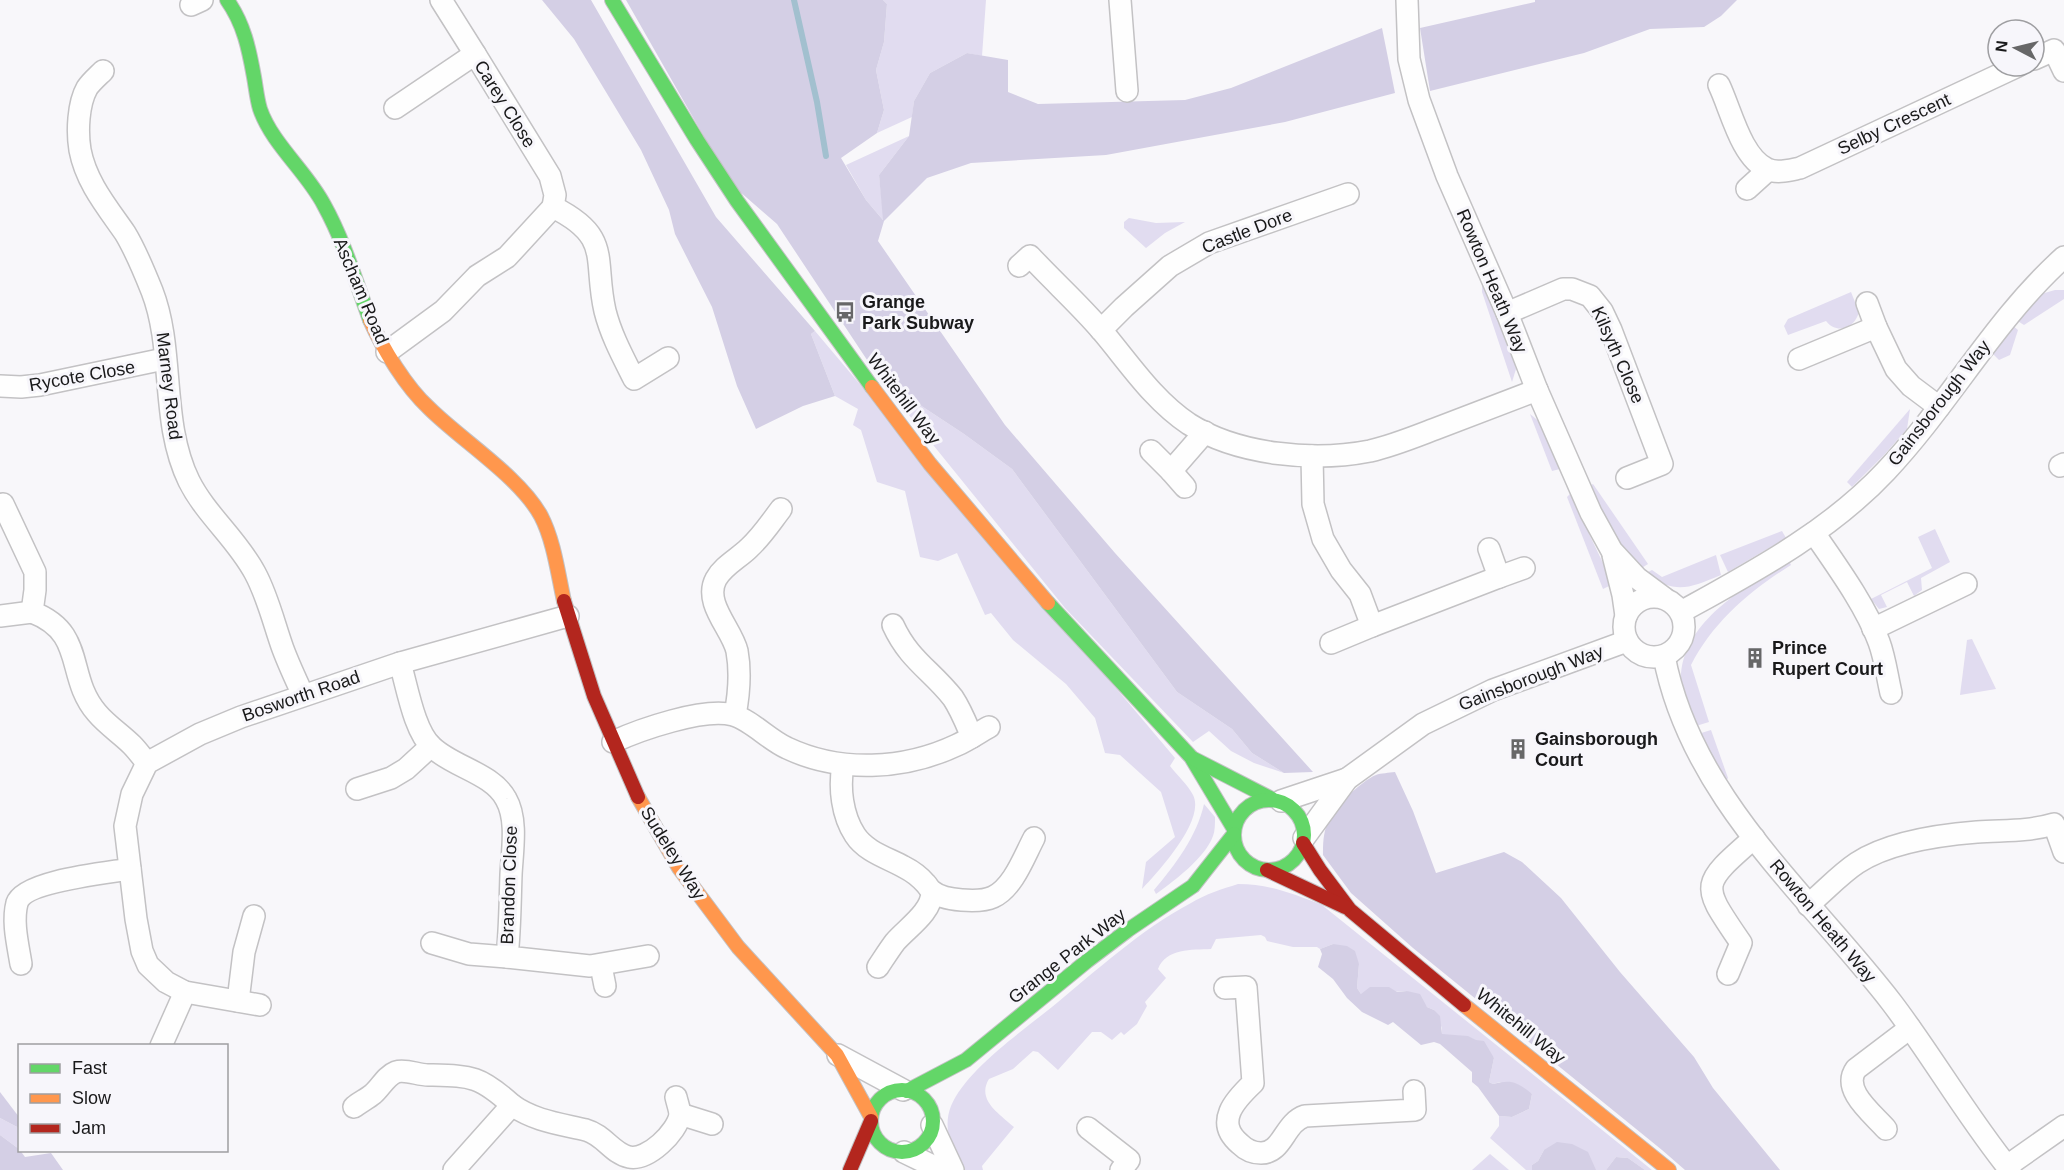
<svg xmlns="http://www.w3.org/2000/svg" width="2064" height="1170" viewBox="0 0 2064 1170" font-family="Helvetica,sans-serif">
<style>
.green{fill:#e1dcf0}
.forest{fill:#d4cfe5}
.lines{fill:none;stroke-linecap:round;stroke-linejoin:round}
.stream{stroke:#a2c0cf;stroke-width:6}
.street-casing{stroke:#c3c2c4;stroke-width:24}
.fast-casing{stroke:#c3c2c4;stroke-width:16}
.slow-casing{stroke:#c3c2c4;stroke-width:16}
.jam-casing{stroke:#c3c2c4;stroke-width:16}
.street{stroke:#fefefe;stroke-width:21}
.fast{stroke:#63d668;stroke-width:14}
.slow{stroke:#ff974d;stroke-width:14}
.jam{stroke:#b3261e;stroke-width:14}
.labels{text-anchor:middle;stroke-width:6;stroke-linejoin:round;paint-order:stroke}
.street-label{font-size:18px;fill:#19191a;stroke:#f7f6fb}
.poi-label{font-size:18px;font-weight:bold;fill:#19191a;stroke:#f7f6fb;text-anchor:start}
</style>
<rect width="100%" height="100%" fill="#f8f7fa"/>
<g class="green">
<polygon points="883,0 986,0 982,56 967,53 930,73 914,101 912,117 877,133 884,110 876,70 884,42 887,4"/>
<polygon points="909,136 879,175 884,221 866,200 846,165"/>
<polygon points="1129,218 1156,223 1185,222 1165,233 1146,248 1124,228 1124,222"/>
<polygon points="1482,282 1514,358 1516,369 1512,382 1482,292"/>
<polygon points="2055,290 2064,290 2064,299 2024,325 2016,320 2041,294"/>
<path d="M 1851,292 L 1859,312 C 1855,328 1837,335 1826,321 L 1788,335 L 1784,326 L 1788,319 Z"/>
<polygon points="2012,325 2018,330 2010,355 1999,360 1991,352"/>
<path d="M 815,331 L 1175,758 L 1170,766 C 1177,775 1188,785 1193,795 C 1206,820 1158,872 1142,889 L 1146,862 L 1175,837 L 1161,792 L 1120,755 L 1105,753 L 1095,718 L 1066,684 L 1013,640 L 991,613 L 985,615 L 957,553 L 938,561 L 920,557 L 905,491 L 877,482 L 861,430 L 853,425 L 858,409 L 835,396 L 811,334 Z"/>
<polygon points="879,378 964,434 1012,469 1177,692 1232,729 1252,753 1284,773 1254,763 1231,751 1209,731 1193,742 1065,608"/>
<polygon points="1910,409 1907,429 1884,455 1852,487 1847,482"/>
<polygon points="1530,414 1541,423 1560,469 1552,471"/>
<polygon points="1593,484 1648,564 1640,569 1616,539 1588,487"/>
<polygon points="1570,494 1613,584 1603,589 1567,497"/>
<polygon points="1935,529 1950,562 1921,578 1922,590 1914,596 1907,582 1881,595 1887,607 1879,609 1871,599 1932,568 1918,537"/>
<polygon points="1782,531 1786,538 1728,572 1720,555"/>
<path d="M 1716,555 L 1721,575 C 1687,589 1677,594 1644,574 L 1652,570 L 1662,577 Z"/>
<path d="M 1789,560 L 1791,565 C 1751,590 1713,622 1691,665 L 1709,722 L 1696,726 C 1689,713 1681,693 1681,678 C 1682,621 1747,586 1789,560 Z"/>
<polygon points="1972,639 1996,689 1960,695 1967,640"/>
<polygon points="1711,730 1728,778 1726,781 1698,734"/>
<path d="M 1204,804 L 1215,817 C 1215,824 1215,831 1213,836 C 1205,858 1174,881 1156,894 L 1154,890 C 1175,865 1197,836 1204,804 Z"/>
<path d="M 1238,884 C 1269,884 1294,894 1322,905 L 1652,1170 L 1645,1170 L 1628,1158 L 1616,1157 L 1606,1170 L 1595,1170 L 1544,1150 L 1538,1161 L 1532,1165 L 1532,1170 L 1526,1170 L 1490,1138 L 1499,1126 L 1499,1116 L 1512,1117 L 1529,1109 L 1532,1094 L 1500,1082 L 1493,1084 L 1489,1082 L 1494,1058 C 1471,1034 1474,1037 1442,1035 L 1442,1028 L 1434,1010 L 1427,1007 L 1407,991 L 1361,994 L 1357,988 L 1359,964 L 1333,944 L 1320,949 L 1317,947 L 1293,947 L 1267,941 L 1265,937 L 1261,935 L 1216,939 L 1211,949 C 1192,950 1166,948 1158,969 L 1166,978 L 1145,1002 L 1147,1006 L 1137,1024 L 1124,1035 L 1121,1032 L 1112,1040 L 1101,1032 L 1092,1032 L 1058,1070 L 1038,1052 L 1033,1051 L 1013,1069 L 989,1079 C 976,1100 1000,1114 1014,1127 L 982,1166 L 983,1170 L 965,1170 C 952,1153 942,1128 951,1106 C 966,1070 1021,1032 1052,1007 C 1096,971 1140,930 1191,903 C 1206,894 1222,889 1238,884 Z"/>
<polygon points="0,1118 19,1128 19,1149 0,1135"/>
<polygon points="1490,1154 1509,1170 1472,1170"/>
</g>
<g class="forest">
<polygon points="542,0 591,0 716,217 815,331 811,334 835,396 803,406 756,429 737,386 712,307 675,234 669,210 641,150 574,39"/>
<polygon points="626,0 883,0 887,4 884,42 876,70 884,110 877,133 841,158 866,200 883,220 879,175 909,136 914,101 930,73 967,53 1008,60 1008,92 1038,104 1185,100 1231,88 1382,28 1395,93 1285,122 1106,155 971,163 927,178 884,221 878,241 1005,425 1115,553 1313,772 1284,773 1252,753 1232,729 1177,692 1012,469 964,434 879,378 777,224 731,184"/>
<polygon points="1535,0 1737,0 1721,16 1704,27 1650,29 1584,53 1430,91 1420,28 1535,2"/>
<path d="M 1395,772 L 1413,811 L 1436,873 L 1504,852 L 1522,862 L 1561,898 L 1620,972 L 1694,1057 L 1713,1088 L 1780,1170 L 1685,1170 L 1662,1150 L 1413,948 L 1351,893 L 1323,855 C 1323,844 1323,833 1328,822 C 1334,808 1361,781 1376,775 C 1381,773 1389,773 1395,772 Z"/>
<path d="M 1333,944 L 1347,946 L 1355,951 L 1359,964 L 1357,988 L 1361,994 L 1370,987 L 1389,987 L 1397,992 L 1407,991 L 1420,994 L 1427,1007 L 1434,1010 L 1440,1016 L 1442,1034 L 1468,1036 L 1476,1040 L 1484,1041 L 1494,1058 L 1489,1082 L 1493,1084 C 1512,1079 1517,1082 1532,1094 L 1529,1109 L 1512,1117 L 1499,1116 L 1478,1087 L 1472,1082 L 1472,1072 L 1440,1044 L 1434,1042 L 1421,1045 L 1393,1022 L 1388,1025 L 1362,1012 L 1347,998 L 1333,979 L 1318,967 L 1322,954 L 1320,949 Z"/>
<polygon points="0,1092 19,1117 19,1128 0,1118"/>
<polygon points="0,1135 19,1149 25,1157 51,1153 63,1170 0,1170"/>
<polygon points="1557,1142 1572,1144 1588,1152 1596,1170 1532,1170 1532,1165 1538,1161 1544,1150"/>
<polygon points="1616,1157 1628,1158 1645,1170 1606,1170"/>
</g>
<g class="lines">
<polyline class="stream" points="794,0 817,102 826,156"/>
<g class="street-casing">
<g id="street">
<polyline points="441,0 475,54"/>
<polyline points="1120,0 1127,91"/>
<polyline points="1407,0 1409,59 1419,100 1447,176 1507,313 1537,390 1591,513 1612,551 1637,578 1664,598"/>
<polyline points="191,5 202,0"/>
<polyline points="2034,59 2054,50 2064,71"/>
<path d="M 103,71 C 98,76 91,82 87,88 C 78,104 77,132 80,150 C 86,182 107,207 125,233 C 136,251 144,271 152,291 C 175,350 160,422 189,481 C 206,515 237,539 255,573 C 268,597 274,624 283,649 C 289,665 296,680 303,695"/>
<path d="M 1719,85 C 1731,110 1741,157 1767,169 C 1777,174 1790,170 1800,168 L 2018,66"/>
<polyline points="395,108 475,54 550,176 555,195 553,207"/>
<polyline points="1747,189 1768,170"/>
<path d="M 1019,266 L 1030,256 C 1053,281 1080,305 1102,331 C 1129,363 1153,400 1189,424 C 1238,455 1314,462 1370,451 C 1392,446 1414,437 1435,429 C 1469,416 1503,403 1537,390"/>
<polyline points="1867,303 1876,327"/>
<polyline points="1507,313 1563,289 1572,289 1590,296 1602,311 1611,330 1662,464 1627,478"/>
<polyline points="1101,330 1124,307 1170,266 1209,243 1348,194"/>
<path d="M 387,352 L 443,311 L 477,276 L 507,257 L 553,207 C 613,237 593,259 605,311 C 611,335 623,357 634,379 L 668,358"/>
<polyline points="1799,359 1876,327 1896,369 1911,386 1939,407"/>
<polyline points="0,386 21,387 40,385 164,359"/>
<polyline points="1151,451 1171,471"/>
<polyline points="1312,456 1313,504 1323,539 1341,570 1360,594 1372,626 1499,577 1489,549"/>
<polyline points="2060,466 2064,464"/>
<polyline points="1185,487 1171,471 1205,432"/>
<path d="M 3,504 L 35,572 L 35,590 L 32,612 C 87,633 65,676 97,713 C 107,725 121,734 132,745 C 137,750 142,757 147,763"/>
<path d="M 1814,533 C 1836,565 1866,606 1879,642 C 1885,658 1887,676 1891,693"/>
<polyline points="1613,555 1623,595 1626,616"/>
<polyline points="1499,577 1524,568"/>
<circle cx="1654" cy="627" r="30"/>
<path d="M 1681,612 C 1753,572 1829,532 1886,471 C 1950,403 1994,320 2064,257"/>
<polyline points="0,616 32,612"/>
<path d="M 893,625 C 909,660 931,670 953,698 C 961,710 966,723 972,737"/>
<polyline points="1873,629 1966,584"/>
<polyline points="1331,643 1372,626"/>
<path d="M 1664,656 C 1691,798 1808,894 1892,1003 C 1933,1057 1967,1117 2010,1170"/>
<path d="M 400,663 C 407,686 414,731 432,747 C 453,767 492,773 506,799 C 518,820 512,852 511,875 C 510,903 510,930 507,957 L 590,966 L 648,956"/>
<path d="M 735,715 C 739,694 741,673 737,651 C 732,629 703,603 716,579 C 723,566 739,558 749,548 C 762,536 771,522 781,509"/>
<path d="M 613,742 C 639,730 704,707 733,715 C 751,720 769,740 787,748 C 840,773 904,770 957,745 C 968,740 978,733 989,727"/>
<path d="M 843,765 C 839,788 842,815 855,835 C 866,852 888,858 904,867 C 912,871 920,877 926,884 C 928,886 929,889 932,891 C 943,901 980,903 993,897 C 1013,888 1024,857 1034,838"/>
<polyline points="357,789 391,778 406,769 431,746"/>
<polyline points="1281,801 1347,779"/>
<polyline points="1304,838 1347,779 1423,724 1493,690 1627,641"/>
<path d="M 1808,905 C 1825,891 1839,875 1857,863 C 1889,842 1939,835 1977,832 C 2004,830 2027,832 2054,824 L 2064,852"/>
<polyline points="432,943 469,954 507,957"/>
<path d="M 21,964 C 18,945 12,922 17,903 C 24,881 107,873 130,869"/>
<polyline points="601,966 605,986"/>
<path d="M 878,967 C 884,958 889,950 895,942 C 907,928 932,912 932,892"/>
<path d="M 1728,974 L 1741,943 C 1701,884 1699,886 1754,838"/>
<path d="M 1225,988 L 1246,987 L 1253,1083 C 1235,1100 1214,1122 1240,1144 C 1245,1149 1253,1153 1261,1153 C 1283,1153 1284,1123 1305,1116 L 1415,1110 L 1414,1091"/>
<polyline points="238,1001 244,952 254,916"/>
<polyline points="260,1005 185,992 166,982 148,965 142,951 136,919 125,826 132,794 147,763 200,734 241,717 400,663 568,616"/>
<polyline points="161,1046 185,992"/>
<polyline points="838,1055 903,1090"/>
<path d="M 354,1107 C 360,1102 367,1099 373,1094 C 381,1087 386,1076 396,1072 C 406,1069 418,1075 428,1075 C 471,1076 479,1075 512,1105"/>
<polyline points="680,1114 712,1124"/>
<polyline points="932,1125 953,1170"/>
<polyline points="1088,1128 1129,1160 1121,1170"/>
<path d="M 1886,1129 C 1873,1114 1841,1090 1856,1069 L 1910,1028"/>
<polyline points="904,1152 941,1170"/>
<polyline points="2007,1166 2064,1126"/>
<path d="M 454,1170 L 512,1105 C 534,1121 561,1124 586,1130 C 604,1135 613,1154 629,1157 C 648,1161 677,1132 680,1115 C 680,1110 677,1102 676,1097"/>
</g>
</g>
<g class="fast-casing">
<g id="fast">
<path d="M 227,0 C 244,24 249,49 254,77 C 256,88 257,99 260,109 C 272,144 307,172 324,205 C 344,241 356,282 370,320"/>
<polyline points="612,0 697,140 737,201 872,387"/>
<polyline points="1048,603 1191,757 1234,829"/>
<polyline points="1194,759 1272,799"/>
<circle cx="1269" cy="835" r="35"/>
<circle cx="902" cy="1121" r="31"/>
<polyline points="907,1091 966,1060 1087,961 1128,930 1193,886 1234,834"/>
</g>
</g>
<g class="slow-casing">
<g id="slow">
<path d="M 370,320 C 383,349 406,387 429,408 C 461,440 520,477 541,516 C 554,541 558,574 564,601"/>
<polyline points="872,387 930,464 1048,603"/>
<polyline points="638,797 679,868 738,947 837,1055 871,1117"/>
<polyline points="1464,1005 1669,1170"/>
</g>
</g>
<g class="jam-casing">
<g id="jam">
<polyline points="564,601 594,696 638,797"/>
<polyline points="1303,843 1320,870 1350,910 1464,1005"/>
<polyline points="1267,870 1345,907"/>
<polyline points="850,1170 871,1121"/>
</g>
</g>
<use href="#street" class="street"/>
<use href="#fast" class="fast"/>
<use href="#slow" class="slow"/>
<use href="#jam" class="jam"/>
</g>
<defs>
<g id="bus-bare" transform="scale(1.62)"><path d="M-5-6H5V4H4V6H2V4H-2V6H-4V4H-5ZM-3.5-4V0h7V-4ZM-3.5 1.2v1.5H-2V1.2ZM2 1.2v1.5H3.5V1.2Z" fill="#676768" stroke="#f7f6fb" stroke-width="2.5" paint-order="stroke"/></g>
<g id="building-bare" transform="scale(1.62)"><path d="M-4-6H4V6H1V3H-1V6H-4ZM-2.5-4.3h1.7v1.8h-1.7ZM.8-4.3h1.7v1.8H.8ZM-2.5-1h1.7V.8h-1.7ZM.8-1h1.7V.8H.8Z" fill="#676768" stroke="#f7f6fb" stroke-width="2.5" paint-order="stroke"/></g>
</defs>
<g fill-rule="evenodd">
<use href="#bus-bare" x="845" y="312"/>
<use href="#building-bare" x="1755" y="658"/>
<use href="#building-bare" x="1518" y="749"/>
</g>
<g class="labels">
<g class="street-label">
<text transform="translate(505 104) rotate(58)" y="6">Carey Close</text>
<text transform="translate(1894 124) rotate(-25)" y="6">Selby Crescent</text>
<text transform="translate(1247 231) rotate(-21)" y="6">Castle Dore</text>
<text transform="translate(1492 281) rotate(67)" y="6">Rowton Heath Way</text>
<text transform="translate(361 291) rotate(67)" y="6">Ascham Road</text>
<text transform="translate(1618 355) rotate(66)" y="6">Kilsyth Close</text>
<text transform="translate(82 376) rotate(-10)" y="6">Rycote Close</text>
<text transform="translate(169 386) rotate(83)" y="6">Marney Road</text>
<text transform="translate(904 399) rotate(53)" y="6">Whitehill Way</text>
<text transform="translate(1939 403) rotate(-52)" y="6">Gainsborough Way</text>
<text transform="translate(1531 678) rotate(-21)" y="6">Gainsborough Way</text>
<text transform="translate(301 696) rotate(-19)" y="6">Bosworth Road</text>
<text transform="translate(673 853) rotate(58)" y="6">Sudeley Way</text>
<text transform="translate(509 885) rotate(-88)" y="6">Brandon Close</text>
<text transform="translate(1823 921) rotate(50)" y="6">Rowton Heath Way</text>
<text transform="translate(1067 956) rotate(-38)" y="6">Grange Park Way</text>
<text transform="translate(1521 1026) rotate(39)" y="6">Whitehill Way</text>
</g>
<g class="poi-label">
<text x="862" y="308">Grange<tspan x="862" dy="21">Park Subway</tspan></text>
<text x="1772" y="654">Prince<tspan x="1772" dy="21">Rupert Court</tspan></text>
<text x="1535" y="745">Gainsborough<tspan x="1535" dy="21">Court</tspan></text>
</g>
</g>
<rect x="18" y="1044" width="210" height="108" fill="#f7f6fb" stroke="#9e9ea1" stroke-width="1.5"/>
<rect x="30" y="1064" width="30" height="9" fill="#63d668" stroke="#9e9ea1" stroke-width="1.5"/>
<text x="72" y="1074" font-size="18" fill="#19191a">Fast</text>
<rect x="30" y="1094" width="30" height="9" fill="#ff974d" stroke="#9e9ea1" stroke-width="1.5"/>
<text x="72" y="1104" font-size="18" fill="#19191a">Slow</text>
<rect x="30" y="1124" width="30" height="9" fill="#b3261e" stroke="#9e9ea1" stroke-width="1.5"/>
<text x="72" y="1134" font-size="18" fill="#19191a">Jam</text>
<g transform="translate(2016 48) rotate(277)"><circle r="28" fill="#f7f6fb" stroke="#9e9ea1" stroke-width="1.5"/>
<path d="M0-4.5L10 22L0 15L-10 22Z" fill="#676768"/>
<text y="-9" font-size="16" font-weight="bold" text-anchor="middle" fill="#19191a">N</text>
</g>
</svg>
